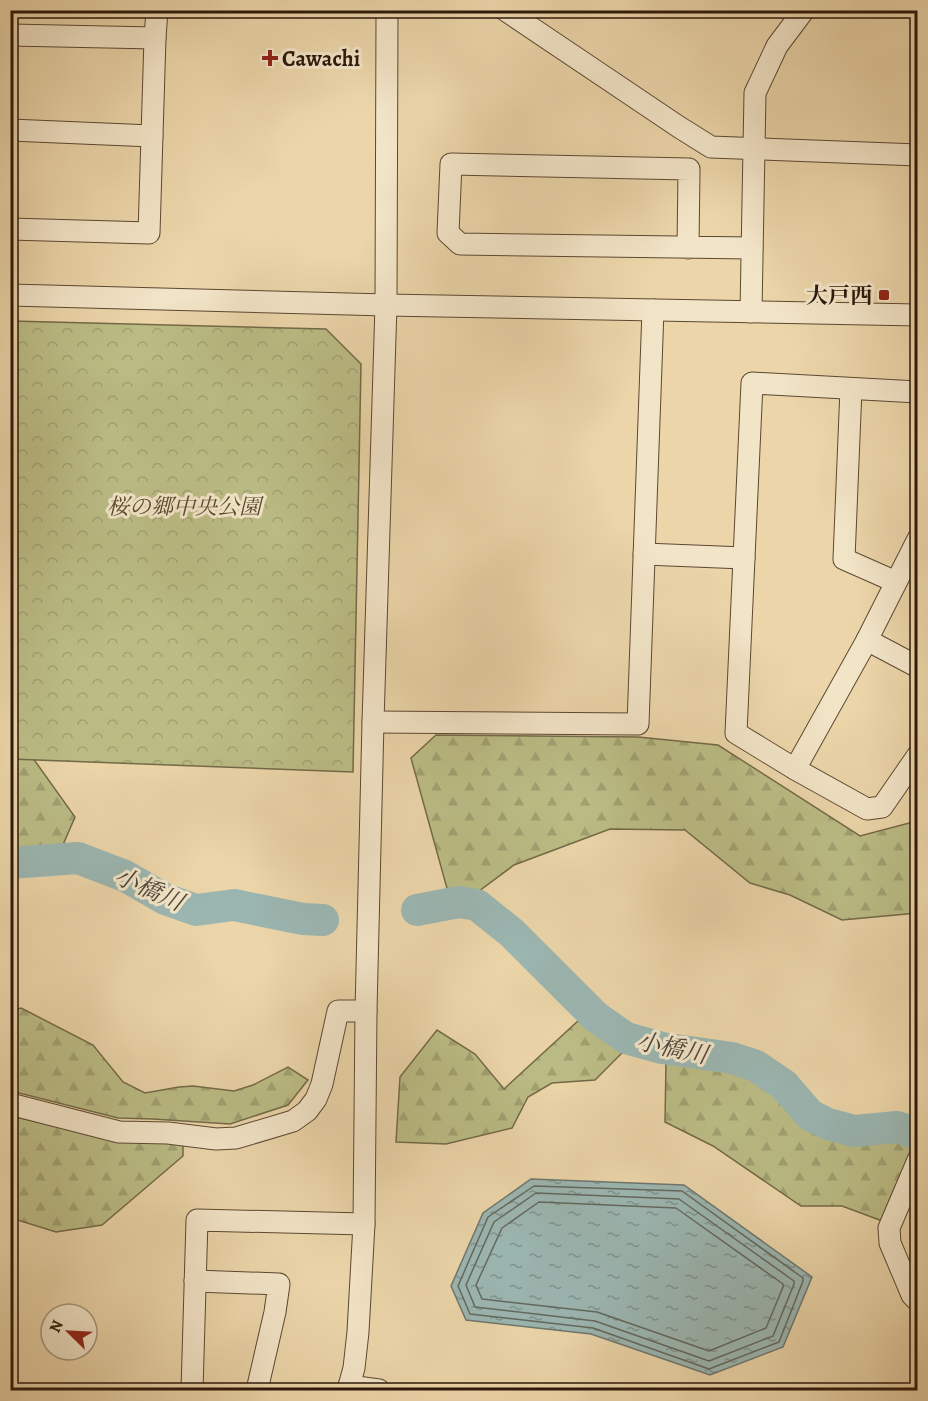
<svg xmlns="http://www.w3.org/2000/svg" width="928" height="1401" viewBox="0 0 928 1401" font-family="Alegreya,'Noto Serif JP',serif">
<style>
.forest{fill:url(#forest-firs);stroke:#746a48;stroke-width:1.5}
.park{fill:url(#park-crowns);stroke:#746a48;stroke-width:1.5}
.water{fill:url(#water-ripples);stroke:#6f776f;stroke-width:1.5}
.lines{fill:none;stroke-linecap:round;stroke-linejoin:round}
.shore{stroke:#64685e;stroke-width:1.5}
.river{stroke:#9bb6b1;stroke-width:32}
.minor-casing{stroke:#5c4832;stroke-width:23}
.minor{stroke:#f2e4c7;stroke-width:21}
.poi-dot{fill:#8f2418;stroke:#f2e4c7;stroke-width:2}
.labels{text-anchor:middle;stroke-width:6;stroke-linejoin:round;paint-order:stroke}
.poi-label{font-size:22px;font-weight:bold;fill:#2d190b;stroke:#f2e4c7;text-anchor:start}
.park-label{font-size:22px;font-style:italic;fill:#584a30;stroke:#f2e4c7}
.water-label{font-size:24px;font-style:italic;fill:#4e483d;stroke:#f2e4c7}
</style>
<defs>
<pattern id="forest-firs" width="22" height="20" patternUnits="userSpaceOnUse" patternTransform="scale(1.5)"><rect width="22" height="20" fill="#bbbc85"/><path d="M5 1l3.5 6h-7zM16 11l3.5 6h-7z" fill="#a1a172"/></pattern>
<pattern id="park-crowns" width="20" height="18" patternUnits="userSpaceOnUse" patternTransform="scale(1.5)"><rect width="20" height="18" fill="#bbbc85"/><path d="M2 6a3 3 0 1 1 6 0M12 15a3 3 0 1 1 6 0" fill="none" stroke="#a1a172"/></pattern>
<pattern id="water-ripples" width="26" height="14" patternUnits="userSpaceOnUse" patternTransform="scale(1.5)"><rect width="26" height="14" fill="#9bb6b1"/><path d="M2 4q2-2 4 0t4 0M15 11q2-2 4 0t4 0" fill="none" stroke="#7f938e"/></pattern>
</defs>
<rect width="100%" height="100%" fill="#ebd5a9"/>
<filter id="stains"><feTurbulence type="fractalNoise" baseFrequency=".00333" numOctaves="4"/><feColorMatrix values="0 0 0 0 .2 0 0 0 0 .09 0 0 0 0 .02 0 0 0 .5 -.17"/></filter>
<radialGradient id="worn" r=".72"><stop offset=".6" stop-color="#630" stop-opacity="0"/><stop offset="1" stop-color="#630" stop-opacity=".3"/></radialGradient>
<g class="forest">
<polygon points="10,726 75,817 62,847 11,852"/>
<polygon points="436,735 638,737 718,745 860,836 917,821 917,913 842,920 790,895 750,883 685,830 610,829 514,865 479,891 448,892 411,758"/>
<polygon points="21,1008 93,1045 123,1082 145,1093 179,1087 193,1086 234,1091 253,1085 288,1067 308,1080 288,1105 230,1124 153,1119 118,1118 11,1091 11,1011"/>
<polygon points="578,1021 625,1050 595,1080 552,1083 528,1097 512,1128 446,1144 396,1142 400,1077 437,1030 475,1054 504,1089"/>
<polygon points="666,1062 723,1064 771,1086 820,1130 884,1137 913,1145 885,1222 842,1206 801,1206 713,1146 665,1122"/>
<polygon points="11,1116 122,1141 183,1141 183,1156 102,1225 56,1232 11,1218"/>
</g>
<polygon class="park" points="11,321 326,329 361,364 353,772 11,759"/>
<polygon class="water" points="531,1179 684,1185 812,1277 783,1347 710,1375 591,1334 466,1320 451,1286 483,1213"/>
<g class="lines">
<g class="shore">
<polygon points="534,1186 682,1191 803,1278 803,1281 779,1342 709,1369 593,1328 470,1314 458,1286 488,1217"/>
<polygon points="536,1193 679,1199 794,1281 794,1284 773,1336 709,1361 595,1321 475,1307 466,1285 494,1222"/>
<polygon points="539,1202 676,1208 783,1284 783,1287 766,1328 709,1351 597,1312 482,1299 476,1285 502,1228"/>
</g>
<g class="river">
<polyline points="10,863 78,858 125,876 165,899 196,910 234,905 303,919 323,920"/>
<polyline points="417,910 459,902 477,905 512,933 596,1017 626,1038 662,1048 732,1058 756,1066 784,1085 810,1115 828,1124 854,1131 897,1127 918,1134"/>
</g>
<g class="minor-casing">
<g id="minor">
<polyline points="505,10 679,127 711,147 918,155"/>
<polyline points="10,35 155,38 157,10"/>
<polyline points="10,130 152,136"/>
<polyline points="10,229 149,233 155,38"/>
<polyline points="688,248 689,169 451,164 448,233 460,244 752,248"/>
<polyline points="10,295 386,305 918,315"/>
<polyline points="751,312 755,93 777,46 804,10"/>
<polyline points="851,389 844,559 896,582"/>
<polyline points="918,392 752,383 736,733 795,769 867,809 882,807 918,755"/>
<polyline points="644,554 744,558"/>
<polyline points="867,640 918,667"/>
<polyline points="373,722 638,724 653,310"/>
<polyline points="795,769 867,640 918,539"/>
<polyline points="10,1104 119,1132 168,1133 216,1139 236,1138 293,1121 307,1111 316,1099 322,1084 338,1011 366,1011"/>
<polyline points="918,1160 889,1228 890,1243 912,1295 918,1301"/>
<polyline points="195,1281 279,1284 275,1312 257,1390"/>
<polyline points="349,1386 379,1390"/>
<polyline points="192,1390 197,1220 364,1224"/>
<polyline points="348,1390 354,1368 358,1332 364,1224 366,1011 373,722 386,305 387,14 385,10"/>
</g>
</g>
<use href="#minor" class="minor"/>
</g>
<g class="poi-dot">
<path d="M267 49h6v6h6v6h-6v6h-6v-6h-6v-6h6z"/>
<rect x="878" y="289" width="12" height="12" rx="3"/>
</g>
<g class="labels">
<g class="poi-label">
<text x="282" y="66">Cawachi</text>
<text x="872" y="303" text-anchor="end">大戸西</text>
</g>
<g class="park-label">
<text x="184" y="514">桜の郷中央公園</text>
</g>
<g class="water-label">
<text transform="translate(149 889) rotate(24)" y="8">小橋川</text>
<text transform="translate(672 1048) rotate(12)" y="8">小橋川</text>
</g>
</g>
<rect width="928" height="1401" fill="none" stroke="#ebd5a9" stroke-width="36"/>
<rect x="12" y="12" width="904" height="1377" fill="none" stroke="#2d190b" stroke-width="3"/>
<rect x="18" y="18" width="892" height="1365" fill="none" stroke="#2d190b" stroke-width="1.5"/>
<g transform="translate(69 1332) rotate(294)"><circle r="28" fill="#f2e4c7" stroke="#a3937c" stroke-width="1.5"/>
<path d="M0-4.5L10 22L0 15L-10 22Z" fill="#8f2418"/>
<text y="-9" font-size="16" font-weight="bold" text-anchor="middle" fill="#2d190b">N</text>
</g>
<rect width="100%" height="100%" filter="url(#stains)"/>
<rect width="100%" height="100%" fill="url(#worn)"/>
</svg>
